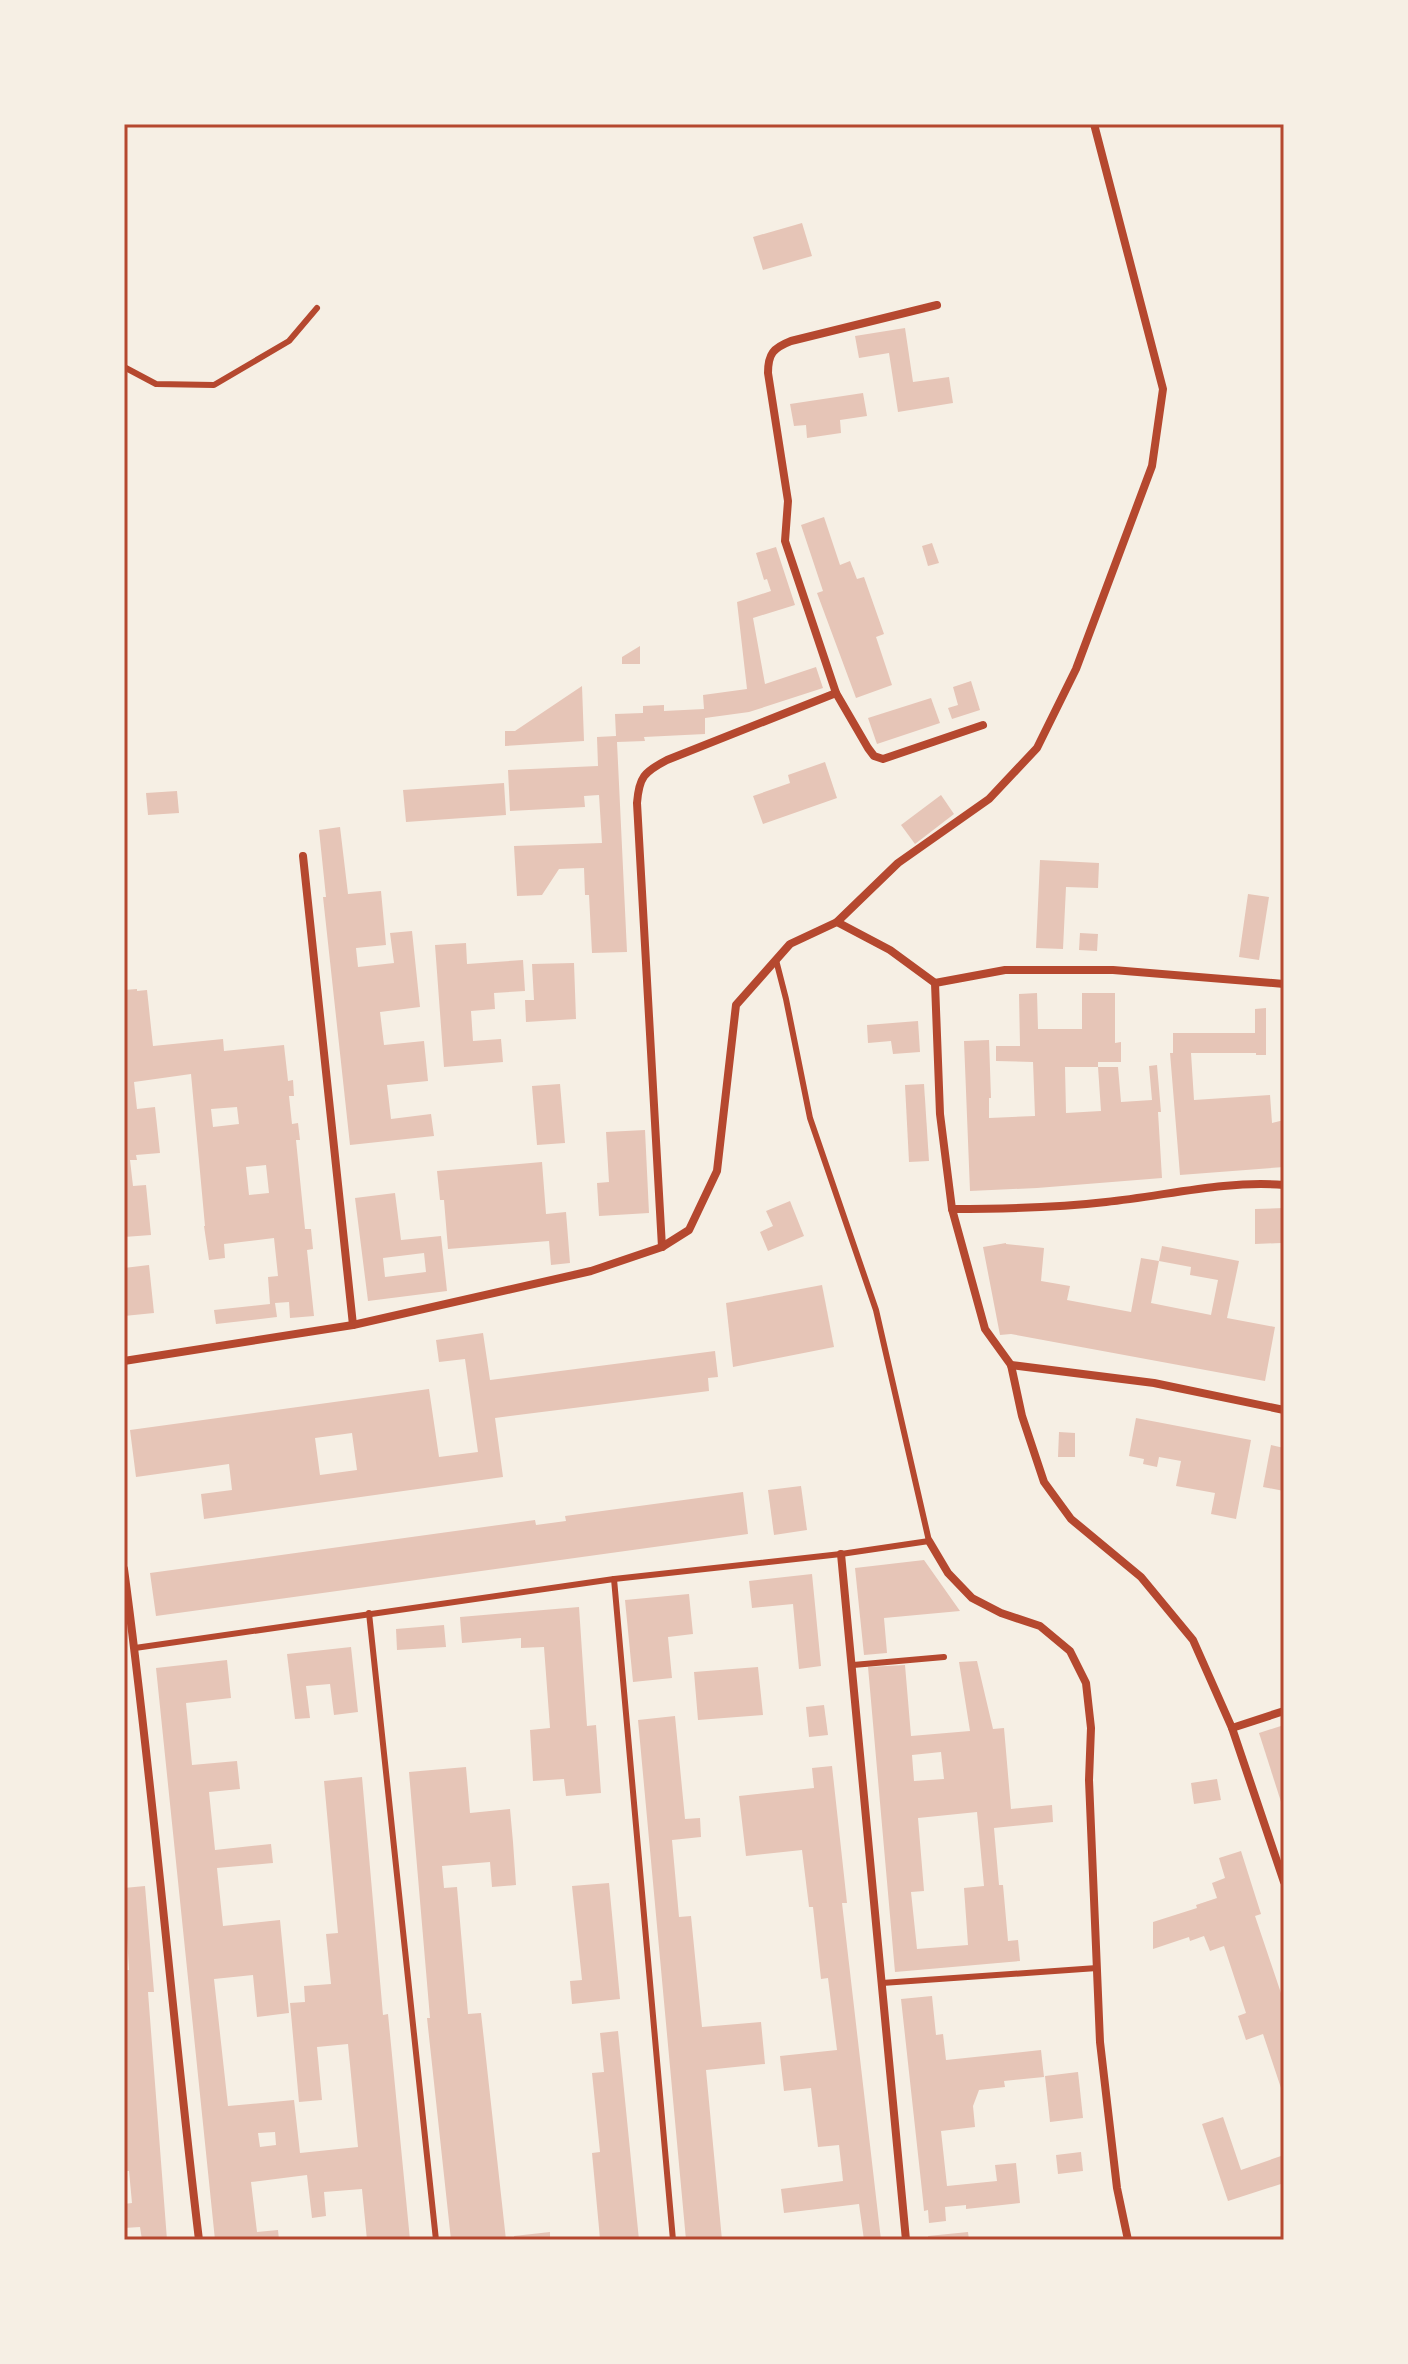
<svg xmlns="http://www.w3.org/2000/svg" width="1408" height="2364" viewBox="0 0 1408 2364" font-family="'PT Sans',sans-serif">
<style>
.building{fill:#e6c5b7;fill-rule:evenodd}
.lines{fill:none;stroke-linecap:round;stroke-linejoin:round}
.service{stroke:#b5482f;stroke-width:6}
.minor{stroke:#b5482f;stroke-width:8}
.neatline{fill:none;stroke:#b5482f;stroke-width:3}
</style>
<rect width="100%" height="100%" fill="#f6efe4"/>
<g class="building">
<polygon points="802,223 812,256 763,270 753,237"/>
<polygon points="905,328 913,382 949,377 953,403 898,412 889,353 859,358 855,336"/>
<polygon points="863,393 867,416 840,420 841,433 807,438 806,425 794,426 790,404"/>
<polygon points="824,517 840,565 850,561 857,579 864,577 884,634 876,637 892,685 856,698 817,593 823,591 801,525"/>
<polygon points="932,543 939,563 928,566 922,546"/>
<polygon points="776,547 795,605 753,618 765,684 816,667 823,688 749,712 705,718 705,734 644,737 645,741 617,742 627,952 592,953 589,895 585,895 584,868 559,869 542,895 517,896 514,846 602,843 599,795 584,796 585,807 510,811 508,770 598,766 597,737 616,736 615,714 643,713 643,706 664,705 664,711 704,709 703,695 747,689 737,602 771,591 767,579 764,580 756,553"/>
<polygon points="640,646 640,664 622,664 622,657"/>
<polygon points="971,681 980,710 952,719 948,708 958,705 953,687"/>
<polygon points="582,686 584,741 505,746 505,731 515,731"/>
<polygon points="931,698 940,723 877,744 868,718"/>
<polygon points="825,762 837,798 763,824 753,796 790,783 788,775"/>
<polygon points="504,783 506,815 406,822 403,790"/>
<polygon points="177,791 179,813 148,815 146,793"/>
<polygon points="941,795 954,814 915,844 901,825"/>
<polygon points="340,827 348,894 381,891 386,945 356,948 358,967 394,963 390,933 412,931 420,1007 380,1012 384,1045 424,1041 428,1081 387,1085 391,1119 431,1114 434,1136 350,1145 323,897 326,897 319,830"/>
<polygon points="1040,860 1099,863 1098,888 1066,887 1063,949 1036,948"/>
<polygon points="1248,894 1269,897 1259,960 1239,957"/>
<polygon points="1080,933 1098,934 1097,951 1079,950"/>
<polygon points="466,943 467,964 523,960 525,991 494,993 495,1009 471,1011 473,1041 501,1039 503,1062 444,1067 435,945"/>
<polygon points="574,963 576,1019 526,1022 525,1000 534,1000 532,964"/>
<path d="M 137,989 L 137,991 L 147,990 L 153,1046 L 223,1039 L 224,1051 L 284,1045 L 288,1081 L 293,1080 L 294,1096 L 289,1096 L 292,1124 L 298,1123 L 300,1140 L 296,1140 L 305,1229 L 311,1229 L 313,1249 L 307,1250 L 314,1316 L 290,1318 L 289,1302 L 275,1303 L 277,1317 L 216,1324 L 214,1310 L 270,1304 L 268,1277 L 278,1276 L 274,1238 L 224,1244 L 225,1258 L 209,1260 L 204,1226 L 205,1226 L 191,1074 L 134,1082 L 137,1109 L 155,1107 L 160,1153 L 136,1155 L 137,1160 L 130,1160 L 133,1186 L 146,1185 L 151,1235 L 124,1237 L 124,990 ZM 237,1107 L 239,1124 L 213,1127 L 211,1109 ZM 266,1165 L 269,1193 L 249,1195 L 246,1167 Z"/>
<polygon points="1037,993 1038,1029 1082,1029 1082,993 1115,993 1115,1043 1121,1042 1121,1062 1098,1062 1098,1067 1065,1067 1066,1113 1101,1111 1098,1067 1118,1067 1121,1102 1152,1100 1149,1066 1157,1065 1161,1112 1158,1112 1162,1178 1037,1188 970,1191 964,1041 989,1040 991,1098 989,1098 989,1118 1035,1116 1033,1062 996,1061 996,1046 1020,1046 1019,994"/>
<polygon points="1266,1008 1266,1055 1256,1055 1256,1053 1191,1053 1194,1100 1270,1095 1272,1123 1284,1120 1284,1167 1180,1175 1170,1053 1173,1053 1173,1033 1255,1033 1255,1009"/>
<polygon points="918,1021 920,1052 893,1054 891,1041 868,1043 867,1025"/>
<polygon points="560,1084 565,1143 537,1145 532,1086"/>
<polygon points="924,1084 929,1161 909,1162 905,1085"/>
<polygon points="645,1130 649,1213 599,1216 597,1183 609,1182 606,1132"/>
<polygon points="542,1162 546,1214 566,1212 570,1263 551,1265 549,1241 448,1249 444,1200 440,1200 437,1171"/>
<path d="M 395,1193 L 401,1240 L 441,1236 L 447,1291 L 368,1301 L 355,1198 ZM 424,1253 L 426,1272 L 385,1277 L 383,1258 Z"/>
<polygon points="790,1201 804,1236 768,1251 760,1232 773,1226 766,1211"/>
<polygon points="1284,1208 1284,1272 1281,1272 1281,1243 1255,1244 1255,1209"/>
<polygon points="1006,1243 1006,1244 1044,1248 1041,1281 1070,1286 1067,1300 1131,1312 1141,1258 1159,1261 1151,1303 1211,1315 1218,1280 1190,1275 1191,1267 1159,1261 1162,1246 1239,1261 1227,1318 1275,1327 1265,1381 1011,1334 1000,1335 983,1247"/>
<polygon points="149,1265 154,1313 124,1316 124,1268"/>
<polygon points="822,1285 834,1347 733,1367 726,1303"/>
<path d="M 483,1333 L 490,1380 L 715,1351 L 718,1377 L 708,1378 L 709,1391 L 495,1418 L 503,1477 L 204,1519 L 201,1494 L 232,1490 L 229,1464 L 136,1477 L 130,1430 L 429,1389 L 439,1457 L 478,1452 L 465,1359 L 439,1362 L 436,1340 ZM 352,1433 L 357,1470 L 320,1475 L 315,1438 Z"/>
<polygon points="1136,1418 1251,1440 1236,1519 1211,1514 1215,1493 1176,1486 1181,1461 1159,1457 1157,1467 1143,1464 1144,1459 1129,1456"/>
<polygon points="1059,1432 1075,1433 1075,1457 1058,1457"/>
<polygon points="1271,1445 1284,1448 1284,1491 1263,1487"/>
<polygon points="801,1486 807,1530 774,1535 768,1490"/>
<polygon points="743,1492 748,1534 156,1616 150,1573 535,1520 536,1525 566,1521 565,1516"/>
<polygon points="924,1560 960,1611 884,1618 887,1653 864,1655 855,1568"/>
<polygon points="812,1574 821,1666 799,1669 793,1604 752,1608 749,1581"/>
<polygon points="689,1594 693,1634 668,1637 672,1678 633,1682 625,1600"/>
<polygon points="579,1607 587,1726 596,1725 601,1793 566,1796 564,1779 533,1781 530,1730 550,1728 544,1647 521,1648 521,1638 462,1643 460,1617"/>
<polygon points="444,1625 446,1647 397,1650 396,1629"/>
<polygon points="351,1647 358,1712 334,1715 330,1684 306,1686 310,1718 295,1719 287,1654"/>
<path d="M 227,1660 L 231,1698 L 186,1703 L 192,1765 L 237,1761 L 240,1789 L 209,1792 L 215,1850 L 271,1844 L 273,1863 L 217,1868 L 223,1926 L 280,1920 L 289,2013 L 257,2017 L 253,1975 L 214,1979 L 228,2106 L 294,2100 L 300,2153 L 358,2147 L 348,2044 L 317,2047 L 322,2100 L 299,2102 L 290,2003 L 305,2002 L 304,1986 L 331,1984 L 326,1934 L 338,1933 L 324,1781 L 362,1777 L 383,2015 L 388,2014 L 410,2240 L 367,2240 L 362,2189 L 324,2192 L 326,2216 L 312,2218 L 307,2175 L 251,2182 L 257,2232 L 278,2230 L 279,2240 L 215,2240 L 156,1668 ZM 275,2132 L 276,2145 L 260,2147 L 258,2133 Z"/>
<path d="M 977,1661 L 993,1729 L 1004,1728 L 1011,1809 L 1052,1805 L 1053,1822 L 994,1828 L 999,1885 L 1003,1885 L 1008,1941 L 1018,1940 L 1020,1961 L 895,1972 L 868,1667 L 905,1665 L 911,1736 L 970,1731 L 959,1662 ZM 941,1752 L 944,1779 L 914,1781 L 912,1755 ZM 977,1812 L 984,1886 L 964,1888 L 968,1945 L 917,1949 L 911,1892 L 924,1891 L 918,1818 Z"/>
<polygon points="758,1667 763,1715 698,1720 694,1672"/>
<polygon points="824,1705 828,1735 809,1737 806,1707"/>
<polygon points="675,1716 685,1819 700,1818 701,1837 672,1840 679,1917 691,1916 702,2027 761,2022 765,2064 706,2070 722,2240 686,2240 638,1720"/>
<polygon points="1284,1725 1284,1808 1283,1808 1259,1733"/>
<polygon points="832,1766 847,1903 842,1903 881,2240 864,2240 859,2204 784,2213 781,2189 843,2181 839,2145 818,2147 811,2088 784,2091 780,2056 837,2050 828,1978 821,1979 813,1907 809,1907 802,1850 746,1856 739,1796 814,1788 812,1768"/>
<polygon points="466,1767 470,1813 510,1809 513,1842 516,1885 492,1887 490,1862 442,1866 444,1888 457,1887 468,2014 481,2013 506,2240 451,2240 427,2018 430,2018 409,1772"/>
<polygon points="1217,1779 1221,1800 1194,1804 1191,1783"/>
<polygon points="1241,1851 1261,1914 1255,1916 1284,2002 1284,2097 1263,2034 1246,2040 1238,2016 1246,2013 1224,1946 1210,1951 1204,1936 1190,1941 1189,1937 1153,1949 1153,1922 1197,1908 1196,1905 1217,1898 1212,1883 1225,1878 1219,1858"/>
<polygon points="609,1883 620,1999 572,2004 570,1981 582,1980 572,1886"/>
<polygon points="145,1886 154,1992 148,1992 167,2240 142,2240 140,2227 124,2228 124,2204 132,2203 129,2171 124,2171 124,1970 129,1970 124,1888"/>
<polygon points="932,1996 936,2035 943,2034 946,2060 1041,2050 1044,2077 1004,2081 1005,2087 979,2090 973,2106 975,2127 941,2131 947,2186 997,2181 995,2165 1016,2163 1020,2203 966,2209 966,2205 945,2207 946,2221 929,2223 928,2210 924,2211 923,2200 901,1999"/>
<polygon points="618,2031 622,2070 639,2240 600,2240 599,2228 592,2153 600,2152 592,2073 604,2072 600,2033"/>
<polygon points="1078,2072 1083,2118 1050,2122 1045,2076"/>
<polygon points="1223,2117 1241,2170 1281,2156 1284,2165 1284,2183 1228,2201 1202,2124"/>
<polygon points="1081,2152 1083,2171 1058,2174 1056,2155"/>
<polygon points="550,2232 550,2240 515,2240 514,2236"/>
<polygon points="968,2232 969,2240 929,2240 928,2236"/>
</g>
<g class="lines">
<g class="service">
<polyline points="124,367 156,384 214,385 289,341 317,308"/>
<polyline points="614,1579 673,2240"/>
<polyline points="369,1613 436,2240"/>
<polyline points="135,1648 614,1579 841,1554 929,1541 876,1310 810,1118 786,999 776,960"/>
<polyline points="853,1665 944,1657"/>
<polyline points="882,1983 1097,1968"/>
</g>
<g class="minor">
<polyline points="836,693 868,748 874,756 883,759 983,725"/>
<polyline points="303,856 353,1325"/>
<polyline points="837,922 898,863 989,799 1037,748 1076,669 1152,466 1163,389 1094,124"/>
<polyline points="935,983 1005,970 1113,970 1284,984"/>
<path d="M 952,1209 C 1003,1209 1055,1208 1106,1202 C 1165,1196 1225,1180 1284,1185"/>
<path d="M 662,1247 L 637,803 C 639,777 644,772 667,760 L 836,693 L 785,541 L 788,501 L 768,373 C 768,354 773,348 791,341 L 937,305"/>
<polyline points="124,1361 353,1325 591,1271 662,1247 689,1230 717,1171 736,1005 790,944 837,922 890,950 935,983 940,1114 952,1209 985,1329 1011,1365 1022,1416 1044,1482 1071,1519 1141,1577 1193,1640 1232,1728 1284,1882"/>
<polyline points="1011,1365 1154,1383 1284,1410"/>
<polyline points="929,1541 948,1573 972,1598 1001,1613 1040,1626 1070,1651 1086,1683 1091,1728 1089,1780 1100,2042 1117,2188 1128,2240"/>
<polyline points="841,1554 906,2240"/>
<path d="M 124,1569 C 154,1792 172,2017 199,2240"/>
<polyline points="1232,1728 1284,1711"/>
</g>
</g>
<rect width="1408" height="2364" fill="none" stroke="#f6efe4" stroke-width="252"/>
<rect x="126" y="126" width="1156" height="2112" class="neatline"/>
</svg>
